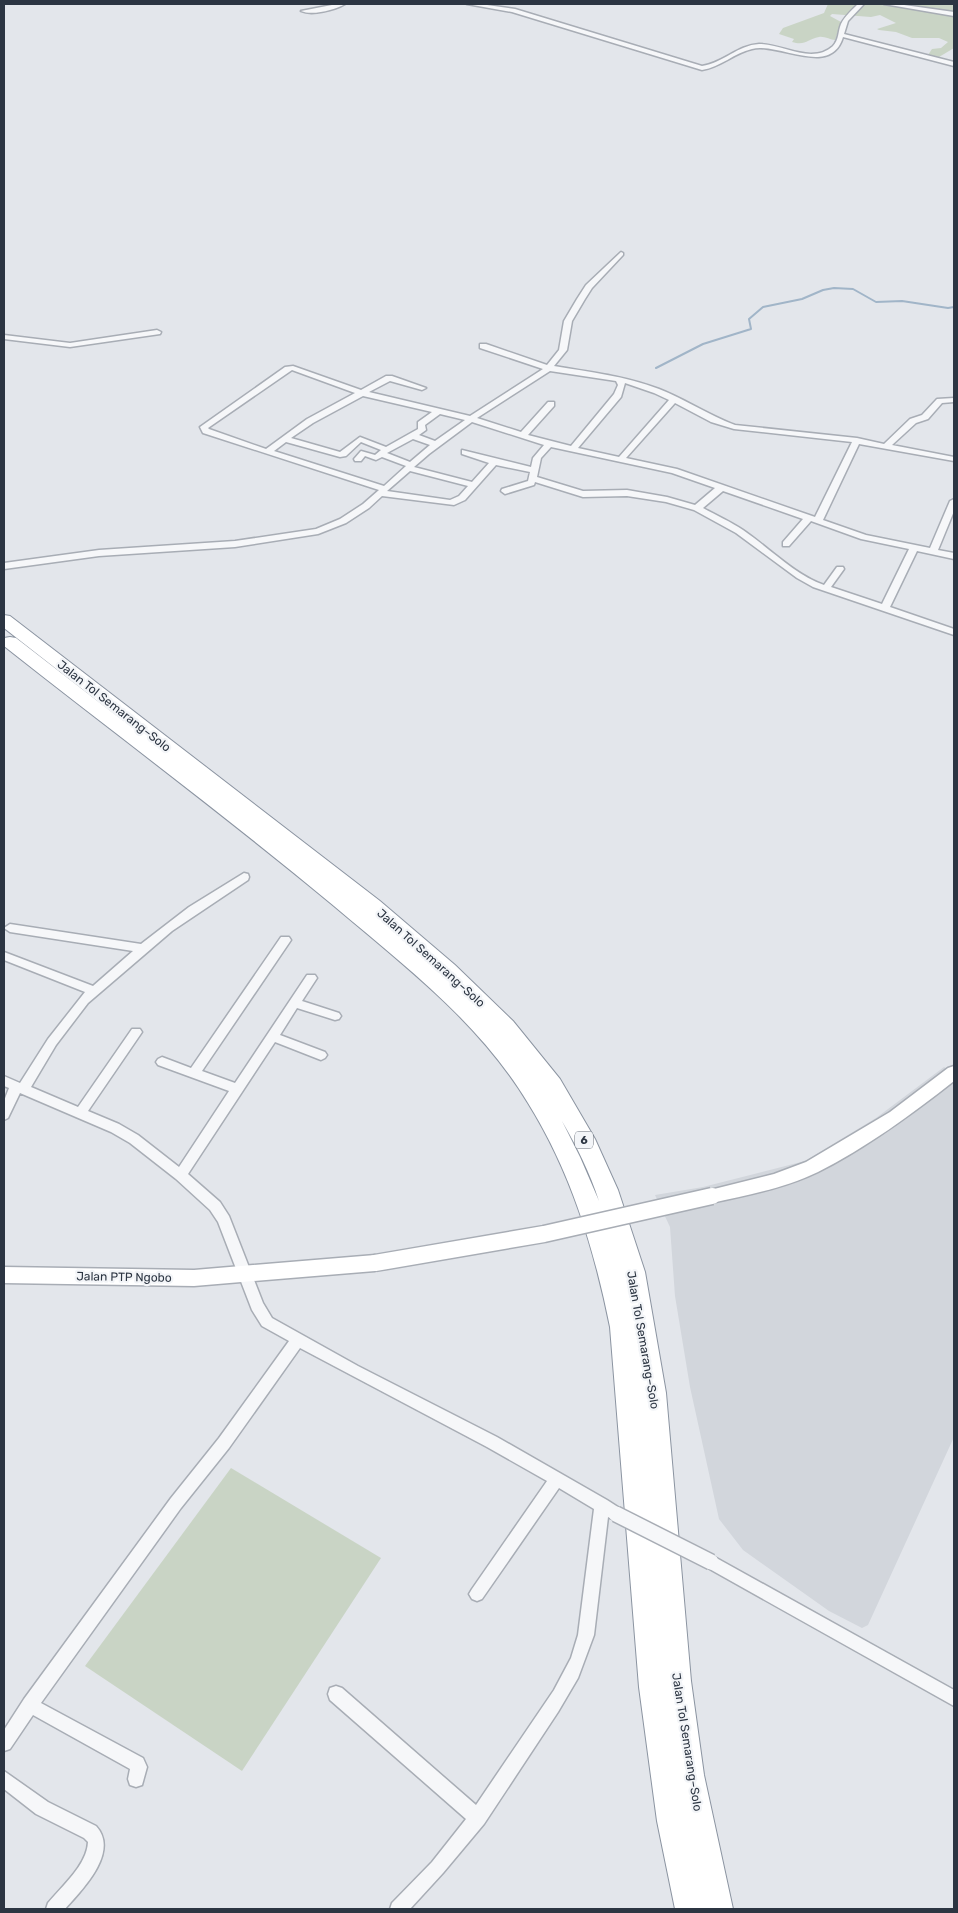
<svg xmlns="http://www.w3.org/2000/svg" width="958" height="1913" viewBox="0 0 958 1913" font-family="Rubik,sans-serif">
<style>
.built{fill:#d2d6dc}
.green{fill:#c9d4c5}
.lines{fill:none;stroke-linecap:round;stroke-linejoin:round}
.stream{stroke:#a1b5c8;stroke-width:2}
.street-casing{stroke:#a8adb5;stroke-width:3}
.secondary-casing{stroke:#a8adb5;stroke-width:3}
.highway-casing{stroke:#8b94a1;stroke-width:2}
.street{fill:#f6f7f9;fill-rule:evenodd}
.secondary{fill:#fff;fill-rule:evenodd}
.highway{fill:#fff;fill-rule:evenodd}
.street-bridge-casing{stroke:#a8adb5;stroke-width:18;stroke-linecap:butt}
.secondary-bridge-casing{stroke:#a8adb5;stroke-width:19;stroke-linecap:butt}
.street-bridge{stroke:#f6f7f9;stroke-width:15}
.secondary-bridge{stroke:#fff;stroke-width:16}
.labels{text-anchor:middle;stroke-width:4.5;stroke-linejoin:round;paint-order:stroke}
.shield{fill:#f3f5f8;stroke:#686f79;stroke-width:1}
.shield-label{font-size:11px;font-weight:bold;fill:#2c3542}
.street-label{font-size:12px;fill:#2c3542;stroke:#f3f5f8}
</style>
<rect width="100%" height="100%" fill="#e3e6eb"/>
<polygon class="built" points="944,1067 954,1073 954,1437 868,1625 862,1628 829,1611 743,1550 719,1519 690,1387 675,1296 670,1227 655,1195 703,1187 805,1161 876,1118"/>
<g class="green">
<path d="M 828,4 L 954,4 L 954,48 L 939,57 L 928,55 L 932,49 L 941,48 L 948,42 L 939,38 L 912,38 L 896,32 L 879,30 L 877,29 L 896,23 L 880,15 L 871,17 L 832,14 L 830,16 L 841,22 L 835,40 C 831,40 824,36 819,37 C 807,39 806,46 792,42 L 794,39 L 779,34 L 783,28 L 824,13 Z"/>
<polygon points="231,1468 381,1558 242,1771 85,1666"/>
</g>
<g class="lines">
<polyline class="stream" points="656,368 703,344 751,329 749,319 763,307 802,299 823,290 834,288 853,289 876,302 902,301 948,308 954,307"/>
<g class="street-casing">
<g id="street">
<path d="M 337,4 L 345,4 C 335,10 312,16 301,11 Z"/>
<path d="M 467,4 L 480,4 L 515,9 L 702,66 C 723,63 738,45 759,44 C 783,44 812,65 833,46 C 839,40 838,31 841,24 C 845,16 852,10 858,4 L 864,4 L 848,21 L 844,34 L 954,62 L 954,66 L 843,37 C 831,78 778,42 752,49 C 734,53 721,67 702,70 L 512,12 Z"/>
<polygon points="884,4 897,4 954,12 954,16"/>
<path d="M 621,252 L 623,253 L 623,255 L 592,288 L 585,299 L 572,321 L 567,350 L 554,366 C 590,372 625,376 659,389 C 685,399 708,415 735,425 L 857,438 L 884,444 L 910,419 L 922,415 L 937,399 L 954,398 L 954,402 L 942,403 L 928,419 L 916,423 L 892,445 L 954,457 L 954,461 L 859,444 L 823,520 L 866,535 L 930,548 L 950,501 L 954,499 L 954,511 L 938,550 L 954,553 L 954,559 L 917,551 L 890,607 L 954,629 L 954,635 L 813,587 L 797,578 L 736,533 L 694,510 L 666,502 L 627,496 L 583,497 L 535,482 L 534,485 L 505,494 L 501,491 L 502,489 L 528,481 L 530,472 L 496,465 L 465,500 L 454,505 L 382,496 L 369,508 L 346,523 L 318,534 L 235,547 L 99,556 L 4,569 L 4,563 L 99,550 L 235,541 L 316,529 L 340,519 L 363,504 L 379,490 L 203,433 L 200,427 L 285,367 L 293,366 L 361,390 L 386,376 L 392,376 L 426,388 L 422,390 L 390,381 L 369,392 L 470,416 L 543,369 L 480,348 L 480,344 L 486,344 L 547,365 L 559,350 L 564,321 L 577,299 L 586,285 ZM 292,370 L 355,393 L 307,419 L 266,449 L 209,429 L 208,428 ZM 550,371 L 616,381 L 618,385 L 614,394 L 571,446 L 528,435 L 554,406 L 554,402 L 548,402 L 521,432 L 477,418 ZM 625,383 L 654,393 L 669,400 L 619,457 L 578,448 L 621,397 ZM 363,396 L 432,412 L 418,422 L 418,429 L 386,447 L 360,437 L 340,452 L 291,438 L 313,423 ZM 675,403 L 711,422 L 734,429 L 852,442 L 815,517 L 677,469 L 626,458 ZM 440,414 L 465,420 L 435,441 L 419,435 L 426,430 L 425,425 ZM 472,422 L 544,445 L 533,458 L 531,467 L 462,450 L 462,454 L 489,463 L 472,482 L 414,467 L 429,454 ZM 413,439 L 430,445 L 410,462 L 387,453 ZM 286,442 L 340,457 L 346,456 L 361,442 L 381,450 L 375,455 L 361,451 L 354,459 L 355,461 L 361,461 L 365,456 L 376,460 L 382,457 L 406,466 L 384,486 L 274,451 ZM 551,447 L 672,473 L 715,488 L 695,505 L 667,497 L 627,490 L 583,491 L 537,477 L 541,458 ZM 410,471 L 468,486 L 459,496 L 450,500 L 387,491 ZM 723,491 L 803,519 L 783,542 L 783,546 L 789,546 L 811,521 L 861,539 L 909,549 L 882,604 L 831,587 L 844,569 L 843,567 L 837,567 L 824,585 C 795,575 768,547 743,530 C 731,522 716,515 703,508 Z"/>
<polygon points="157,330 161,332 160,334 70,347 4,339 4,335 70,343"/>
<polygon points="244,873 248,874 249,877 248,880 172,931 88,1003 56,1045 31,1087 78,1107 132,1029 140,1029 142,1032 140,1035 88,1111 119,1124 138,1135 179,1167 229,1091 158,1065 156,1062 158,1059 162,1057 191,1068 281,937 289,937 291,940 289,943 202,1071 235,1083 307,975 315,975 317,978 302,1001 339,1013 341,1016 339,1019 335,1020 297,1008 280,1035 325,1052 327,1055 325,1058 321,1060 275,1042 188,1174 220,1202 229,1216 263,1303 272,1318 358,1366 497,1437 607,1500 621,1509 623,1514 621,1519 616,1521 608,1517 594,1635 578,1678 558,1712 484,1824 443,1873 410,1909 390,1909 392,1903 432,1862 466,1819 330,1700 328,1694 330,1688 336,1686 342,1688 476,1805 554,1690 571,1658 578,1635 594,1509 559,1488 482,1599 477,1601 472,1599 469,1594 472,1589 547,1481 487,1447 300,1348 229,1448 181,1508 41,1703 143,1758 147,1767 142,1785 136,1787 130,1785 128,1779 130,1769 33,1715 10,1749 4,1751 4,1730 24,1699 171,1498 219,1438 289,1341 262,1326 252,1310 218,1222 210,1210 176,1179 130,1143 111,1132 20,1093 8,1118 4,1120 4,1101 9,1088 4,1086 4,1076 20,1083 48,1039 85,992 4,960 4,952 93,986 133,951 10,932 4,928 10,924 141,944 189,907"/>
<polygon points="711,1555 954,1690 954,1706 706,1567 704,1562 706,1557"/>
<path d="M 4,1771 L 48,1802 L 96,1826 C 120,1852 82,1890 65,1909 L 46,1909 L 48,1903 C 62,1886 87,1865 88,1842 L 84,1838 L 36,1814 L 4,1789 Z"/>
</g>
</g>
<g class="secondary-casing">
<g id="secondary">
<path d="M 954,1066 L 954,1081 C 912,1114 866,1148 818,1172 C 785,1188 748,1195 712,1203 L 706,1201 L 704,1196 L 706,1191 L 774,1174 L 806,1162 L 890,1112 L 948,1068 Z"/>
<polygon points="375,1255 381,1258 384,1263 381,1268 375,1271 194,1286 4,1283 4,1267 194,1270"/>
</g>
</g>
<g class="highway-casing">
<path id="highway" d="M 4,615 L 10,616 L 380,901 L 455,965 L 513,1021 L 560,1079 L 595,1139 L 618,1190 L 645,1272 L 666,1393 L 691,1681 L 704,1775 L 733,1909 L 675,1909 L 657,1821 L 639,1687 L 610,1327 C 594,1248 571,1172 528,1103 C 479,1022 405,966 334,906 C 226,816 114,733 4,646 L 4,638 L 10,637 L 16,638 L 136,731 L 4,628 ZM 562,1121 C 577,1147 590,1173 599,1201 L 580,1157 Z"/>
</g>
<use href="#street" class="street"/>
<use href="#secondary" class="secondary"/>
<use href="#highway" class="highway"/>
<g class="street-bridge-casing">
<polyline id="street-bridge" points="616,1514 711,1562"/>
</g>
<g class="secondary-bridge-casing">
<polyline id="secondary-bridge" points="375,1263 544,1234 712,1196"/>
</g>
<use href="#street-bridge" class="street-bridge"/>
<use href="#secondary-bridge" class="secondary-bridge"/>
</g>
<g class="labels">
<rect class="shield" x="575" y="1131.5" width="18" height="17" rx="4"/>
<g class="shield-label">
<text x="584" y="1144">6</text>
</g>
<g class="street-label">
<text transform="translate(114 706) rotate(38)" y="4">Jalan Tol Semarang–Solo</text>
<text transform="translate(431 958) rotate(42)" y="4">Jalan Tol Semarang–Solo</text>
<text transform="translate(124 1277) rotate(1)" y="4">Jalan PTP Ngobo</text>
<text transform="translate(643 1340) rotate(80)" y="4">Jalan Tol Semarang–Solo</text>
<text transform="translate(687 1742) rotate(81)" y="4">Jalan Tol Semarang–Solo</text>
</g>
</g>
<rect width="958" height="1913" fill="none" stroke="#2c3542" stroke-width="10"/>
</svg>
